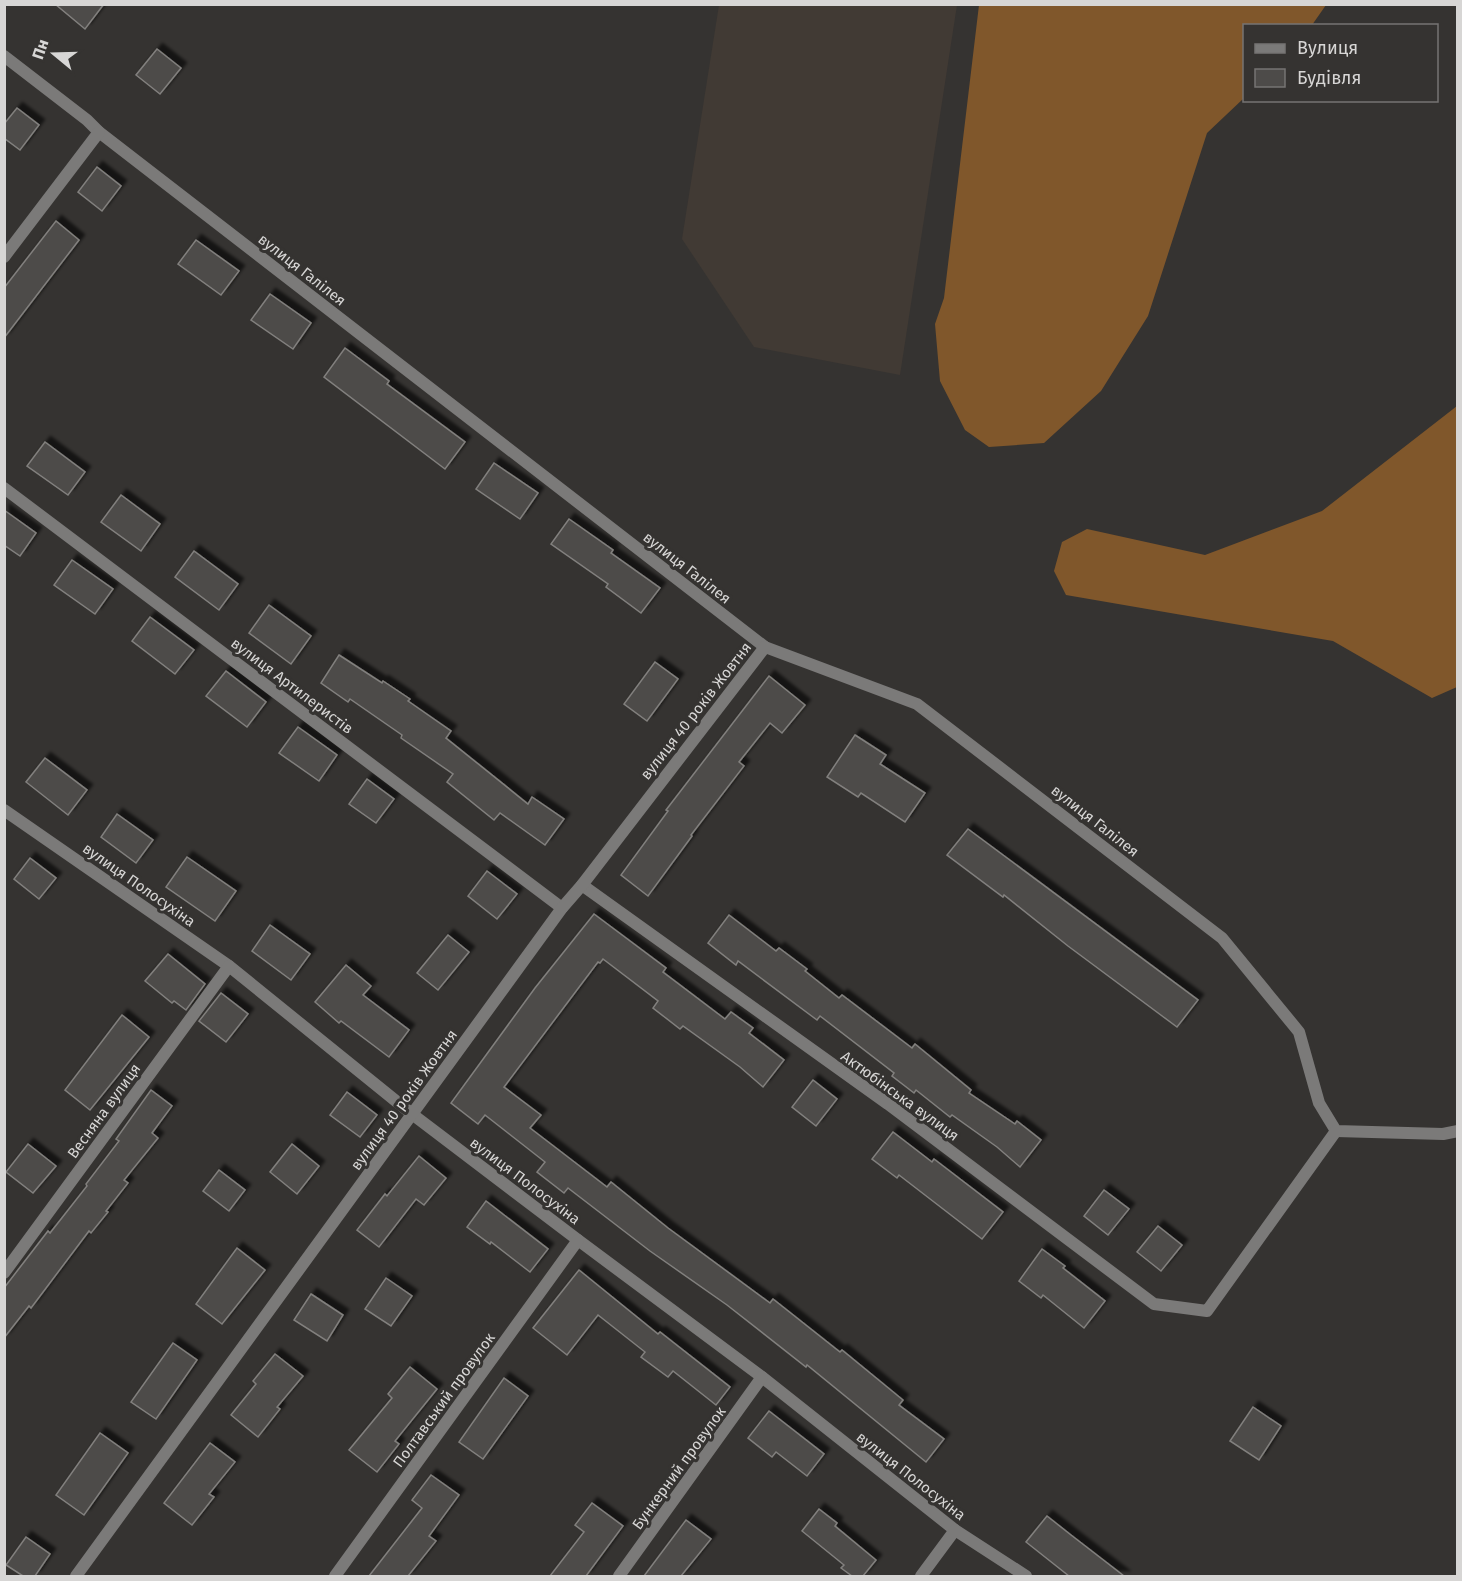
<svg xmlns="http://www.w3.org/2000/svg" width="1462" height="1581" viewBox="0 0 1462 1581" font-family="'Fira Sans',sans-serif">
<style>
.built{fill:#413a34}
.forest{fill:#80572b}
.building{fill:#4d4b49;stroke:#82807e;stroke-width:1.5;filter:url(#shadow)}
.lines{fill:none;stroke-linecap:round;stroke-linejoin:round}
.minor{stroke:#7b7a79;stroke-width:12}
.labels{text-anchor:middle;stroke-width:6;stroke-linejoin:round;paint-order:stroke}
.street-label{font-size:15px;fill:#d7d6d5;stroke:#353331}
</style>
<defs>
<filter id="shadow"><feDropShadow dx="5.5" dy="-5.5" stdDeviation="1.5" flood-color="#0009"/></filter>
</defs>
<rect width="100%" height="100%" fill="#353331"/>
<polygon class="built" points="719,5 957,5 900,375 754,347 682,239"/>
<g class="forest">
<polygon points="979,5 1326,5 1312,25 1244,26 1244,98 1207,133 1148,316 1101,391 1044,443 989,447 965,430 940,381 935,324 944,298"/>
<polygon points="1457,406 1457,687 1432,698 1333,641 1066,595 1054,571 1062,542 1087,529 1205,555 1322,511"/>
</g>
<g class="building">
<polygon points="55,4 104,4 85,29"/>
<polygon points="157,49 181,68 160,94 136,75"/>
<polygon points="17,108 39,125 20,150 4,138 4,124"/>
<polygon points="97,167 121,186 102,211 78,192"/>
<polygon points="56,221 79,240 4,338 4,288"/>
<polygon points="196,240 239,271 221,295 178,264"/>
<polygon points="270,294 311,323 293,349 251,320"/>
<polygon points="345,348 389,381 387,384 465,442 445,469 324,377"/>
<polygon points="45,442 85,472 68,495 27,466"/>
<polygon points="494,463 538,493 520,519 476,489"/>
<polygon points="121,495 160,524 141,551 101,522"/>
<polygon points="4,510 36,533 20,556 4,545"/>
<polygon points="569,519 613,550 611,553 660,588 641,613 606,587 608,584 551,544"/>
<polygon points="194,551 238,584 219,610 175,577"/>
<polygon points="72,560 113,589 95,614 54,585"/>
<polygon points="269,605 311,636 291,664 249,633"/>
<polygon points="150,617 194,650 175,674 132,641"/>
<polygon points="339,655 382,683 383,681 410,699 408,701 451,731 446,738 528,804 532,797 564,819 545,845 500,813 494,820 447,782 453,774 401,738 402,735 350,699 348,702 321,683"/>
<polygon points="655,662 678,679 647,721 624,704"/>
<polygon points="226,671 266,702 247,727 206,696"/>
<polygon points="769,676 805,705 782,733 770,723 739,762 744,766 691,835 692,836 648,896 621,875 668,811 666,810"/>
<polygon points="298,727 337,755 319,781 279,753"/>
<polygon points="855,735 886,755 880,764 925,793 905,822 861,793 858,797 827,777"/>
<polygon points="45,758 87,790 68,815 26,782"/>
<polygon points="367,779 394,799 376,823 349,804"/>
<polygon points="117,814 153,840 136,863 101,837"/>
<polygon points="968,829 1198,1000 1177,1027 1068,946 1004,895 1003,897 947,855"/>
<polygon points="187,857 236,891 215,921 166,887"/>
<polygon points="30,858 56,878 39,899 14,879"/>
<polygon points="487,871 517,894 497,919 468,896"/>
<polygon points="594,914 666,968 663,972 725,1019 731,1012 753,1028 749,1033 784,1060 763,1087 740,1067 683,1026 680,1029 653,1008 658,1001 603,959 600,963 598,962 504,1087 541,1115 530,1128 607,1187 611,1182 668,1228 770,1303 773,1299 840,1352 842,1350 903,1400 899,1405 944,1439 926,1462 807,1365 806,1367 727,1305 650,1251 568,1188 564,1193 537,1172 545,1162 485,1115 478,1124 451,1103 535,988"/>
<polygon points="729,915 776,951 779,948 807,969 805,971 839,998 842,995 912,1048 915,1044 971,1090 969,1093 1015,1124 1017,1121 1041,1140 1020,1167 997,1147 952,1115 950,1117 916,1090 914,1093 892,1076 894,1073 820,1016 817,1020 738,961 736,965 708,943"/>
<polygon points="270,925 310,954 291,980 252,951"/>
<polygon points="448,935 469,952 438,990 417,973"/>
<polygon points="168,954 205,984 186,1010 174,1001 172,1003 145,981"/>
<polygon points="346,965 371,986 363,995 409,1030 389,1057 341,1021 339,1023 315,1002"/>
<polygon points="221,993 248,1014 226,1042 199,1021"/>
<polygon points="122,1015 149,1037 90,1110 65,1090"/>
<polygon points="813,1080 837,1099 816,1126 792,1107"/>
<polygon points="151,1090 172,1106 152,1133 158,1138 124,1180 128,1183 106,1211 108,1212 91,1233 89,1231 31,1308 29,1306 4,1338 4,1288 48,1231 50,1233 87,1186 86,1184 119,1141 116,1139"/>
<polygon points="347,1092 377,1115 360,1137 330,1115"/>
<polygon points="893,1132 932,1162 934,1159 1003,1212 982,1239 899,1175 897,1178 872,1159"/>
<polygon points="28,1144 56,1166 33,1193 6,1172"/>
<polygon points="292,1144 319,1166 297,1194 270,1172"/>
<polygon points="419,1156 446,1178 424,1205 416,1199 379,1247 357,1230 385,1194 387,1196"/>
<polygon points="219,1170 245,1190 229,1211 203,1191"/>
<polygon points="1104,1190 1129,1209 1108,1235 1084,1216"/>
<polygon points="486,1201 548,1249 530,1272 491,1242 490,1244 467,1227"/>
<polygon points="1158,1226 1182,1245 1161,1271 1137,1252"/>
<polygon points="237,1248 265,1270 222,1324 196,1304"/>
<polygon points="1042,1249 1065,1266 1063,1268 1105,1301 1084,1328 1043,1295 1041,1298 1019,1281"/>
<polygon points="579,1270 658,1334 660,1332 730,1387 716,1405 673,1371 668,1377 641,1357 645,1352 598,1315 567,1355 533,1328"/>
<polygon points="386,1278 412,1296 391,1326 365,1309"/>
<polygon points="311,1294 343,1315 327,1341 294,1320"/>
<polygon points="173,1343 197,1360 156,1419 131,1402"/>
<polygon points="275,1354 303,1376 277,1407 280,1409 258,1437 231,1415 256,1384 253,1381"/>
<polygon points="410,1367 437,1389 395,1441 399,1444 377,1472 349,1450 392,1398 388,1394"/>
<polygon points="504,1378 528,1396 483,1459 459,1442"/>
<polygon points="1253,1407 1281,1426 1259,1460 1230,1441"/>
<polygon points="769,1411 824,1454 807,1476 776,1452 772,1457 748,1438"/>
<polygon points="100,1433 128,1453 84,1515 56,1495"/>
<polygon points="210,1443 235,1462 209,1494 214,1497 192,1525 164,1503"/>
<polygon points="431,1475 459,1495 429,1536 436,1541 408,1576 369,1576 422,1508 412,1500"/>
<polygon points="592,1503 623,1526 586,1576 550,1576 584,1532 575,1525"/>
<polygon points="819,1509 837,1523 835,1526 876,1560 863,1576 852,1576 841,1568 844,1565 802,1531"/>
<polygon points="1047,1516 1071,1535 1124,1576 1069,1576 1026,1542"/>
<polygon points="686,1520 711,1539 681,1576 644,1576"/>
<polygon points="26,1537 50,1554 35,1576 23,1576 6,1565"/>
</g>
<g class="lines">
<g class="minor">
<polyline points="4,56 87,120 99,132 765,647 917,704 1222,938 1299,1032 1319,1103 1336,1131 1443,1134 1458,1131"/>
<polyline points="4,257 99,132"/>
<polyline points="4,488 562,908"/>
<polyline points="4,810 229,966 412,1114 578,1240 762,1377 955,1530 1026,1576"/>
<polyline points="582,885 888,1104 1154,1304 1207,1311 1336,1131"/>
<polyline points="4,1273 229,966"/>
<polyline points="76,1576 562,908 582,885 765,647"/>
<polyline points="335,1576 578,1240"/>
<polyline points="619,1576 762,1377"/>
<polyline points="921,1576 955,1530"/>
</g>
</g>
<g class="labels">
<g class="street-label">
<text transform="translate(302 270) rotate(38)" y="5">вулиця Галілея</text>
<text transform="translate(687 568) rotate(38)" y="5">вулиця Галілея</text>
<text transform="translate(292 686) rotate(37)" y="5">вулиця Артилеристів</text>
<text transform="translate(696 711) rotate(-52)" y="5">вулиця 40 років Жовтня</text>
<text transform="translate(1095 821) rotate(38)" y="5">вулиця Галілея</text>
<text transform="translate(139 885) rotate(35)" y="5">вулиця Полосухіна</text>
<text transform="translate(900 1096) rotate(36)" y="5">Актюбінська вулиця</text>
<text transform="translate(404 1100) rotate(-54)" y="5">вулиця 40 років Жовтня</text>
<text transform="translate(104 1111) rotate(-54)" y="5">Весняна вулиця</text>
<text transform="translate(525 1181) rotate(37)" y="5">вулиця Полосухіна</text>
<text transform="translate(444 1400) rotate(-54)" y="5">Полтавський провулок</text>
<text transform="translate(679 1468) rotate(-54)" y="5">Бункерний провулок</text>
<text transform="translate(911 1476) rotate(38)" y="5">вулиця Полосухіна</text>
</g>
</g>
<rect width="1462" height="1581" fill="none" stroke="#d7d6d5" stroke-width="12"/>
<rect x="1243" y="24" width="195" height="78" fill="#353331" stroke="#767473" stroke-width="1.5"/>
<rect x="1255" y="44" width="30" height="9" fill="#7b7a79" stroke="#767473" stroke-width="1.5"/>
<text x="1297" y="54" font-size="18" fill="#d7d6d5">Вулиця</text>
<rect x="1255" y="69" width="30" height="18" fill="#4d4b49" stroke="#767473" stroke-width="1.5"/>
<text x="1297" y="84" font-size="18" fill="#d7d6d5">Будівля</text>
<g transform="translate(54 54) rotate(289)" stroke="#353331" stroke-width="4.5" paint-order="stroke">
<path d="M0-4.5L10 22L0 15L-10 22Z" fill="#d7d6d5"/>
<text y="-9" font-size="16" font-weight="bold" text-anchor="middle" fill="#d7d6d5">Пн</text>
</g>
</svg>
